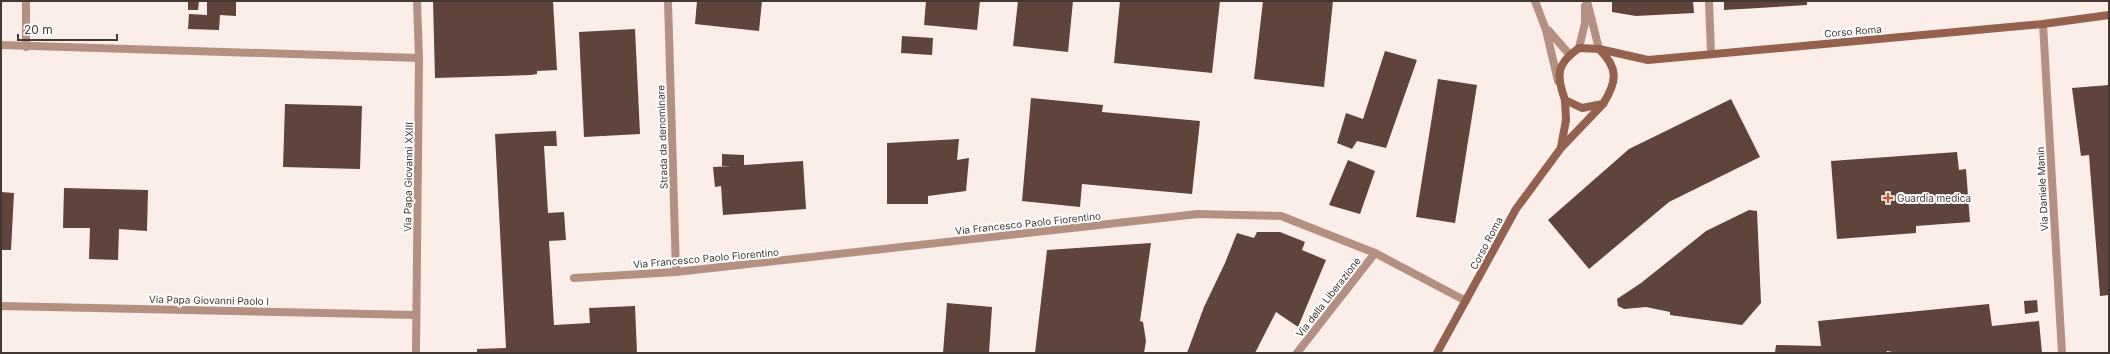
<svg xmlns="http://www.w3.org/2000/svg" width="2110" height="354" viewBox="0 0 2110 354" font-family="Inter,sans-serif">
<style>
.building{fill:#5e443a}
.lines{fill:none;stroke-linecap:round;stroke-linejoin:round}
.minor{stroke:#b49082;stroke-width:8}
.secondary{stroke:#93614d;stroke-width:8}
.poi-dot{fill:#bf592c;stroke:#fefefe;stroke-width:1.5}
.labels{text-anchor:middle;stroke-width:4;stroke-linejoin:round;paint-order:stroke}
.street-label{font-size:10px;fill:#443833;stroke:#fefefe}
.poi-label{font-size:10px;fill:#443833;stroke:#fefefe;text-anchor:start}
</style>
<rect width="100%" height="100%" fill="#fbeee9"/>
<g class="building">
<polygon points="188,1 199,1 198,10 188,10"/>
<polygon points="207,1 236,1 236,16 220,15 219,30 188,29 189,14 207,15"/>
<polygon points="433,1 553,1 557,70 537,71 537,74 531,75 435,78"/>
<polygon points="697,1 762,1 759,31 695,24"/>
<polygon points="926,1 980,1 977,30 924,25"/>
<polygon points="1018,1 1073,1 1068,52 1013,46"/>
<polygon points="1120,1 1220,1 1212,73 1114,63"/>
<polygon points="1263,1 1333,1 1324,87 1254,79"/>
<polygon points="1612,1 1693,1 1694,13 1636,16 1612,12"/>
<polygon points="1724,1 1807,1 1807,5 1724,10"/>
<polygon points="635,29 640,134 584,137 579,32"/>
<polygon points="902,36 933,38 932,55 901,53"/>
<polygon points="1385,51 1417,60 1386,148 1357,141 1352,149 1337,143 1346,113 1363,119"/>
<polygon points="1438,79 1477,85 1455,223 1416,217"/>
<polygon points="2109,85 2109,295 2100,296 2089,155 2081,156 2072,88"/>
<polygon points="1031,98 1103,105 1102,112 1200,121 1192,194 1082,184 1080,207 1022,201"/>
<polygon points="1731,99 1760,157 1669,202 1589,269 1548,220 1629,149"/>
<polygon points="285,104 362,106 360,169 283,167"/>
<polygon points="556,131 557,146 544,146 548,213 564,212 566,240 549,241 554,325 590,323 589,308 635,306 637,353 477,353 477,349 506,348 495,134"/>
<polygon points="959,139 957,160 969,158 966,191 928,196 928,204 887,204 887,143"/>
<polygon points="1957,152 1959,170 1966,169 1970,222 1916,226 1916,233 1837,239 1831,161"/>
<polygon points="722,154 744,155 744,165 803,161 806,209 723,215 721,186 715,187 713,167 731,166 722,166"/>
<polygon points="1348,160 1375,171 1360,214 1329,205"/>
<polygon points="64,188 148,190 147,231 119,229 118,260 89,259 90,228 63,228"/>
<polygon points="1,192 14,193 11,250 1,250"/>
<polygon points="1749,210 1757,211 1761,303 1742,325 1670,315 1670,312 1646,307 1624,309 1618,306 1617,299 1641,283 1706,231"/>
<polygon points="1257,232 1280,232 1305,242 1302,250 1326,260 1298,327 1276,312 1255,353 1187,353 1204,307 1225,263 1237,233 1254,238"/>
<polygon points="1151,243 1140,321 1143,322 1146,341 1144,353 1035,353 1047,250"/>
<polygon points="2037,300 2038,312 2025,314 2024,301"/>
<polygon points="947,303 992,307 989,353 943,353"/>
<polygon points="1989,304 1992,326 2039,321 2042,353 1898,353 1887,351 1886,353 1775,353 1776,345 1821,346 1818,321"/>
</g>
<g class="lines">
<g class="minor">
<polyline points="668,1 676,272"/>
<polyline points="1535,1 1546,30 1558,81"/>
<polyline points="1587,1 1599,49"/>
<polyline points="1709,1 1711,53"/>
<polyline points="2043,24 2062,353"/>
<polyline points="1548,30 1570,55"/>
<polyline points="1,45 419,58"/>
<polyline points="26,47 26,1"/>
<polyline points="1579,48 1585,23 1585,6"/>
<polyline points="574,278 676,272 1198,214 1281,216 1375,253 1466,301"/>
<polyline points="1,306 416,315"/>
<polyline points="416,353 419,58 417,1"/>
<polyline points="1297,353 1375,253"/>
</g>
<g class="secondary">
<path d="M 1579,48 L 1599,49 C 1619,68 1617,82 1603,104 L 1582,108 L 1565,100 C 1556,75 1556,64 1579,48 Z"/>
<polyline points="1599,49 1648,60 2043,24 2109,15"/>
<polyline points="1561,147 1566,120 1565,100"/>
<polyline points="1437,353 1516,209 1561,148 1603,104"/>
</g>
</g>
<path class="poi-dot" d="M1886 192h4v4h4v4h-4v4h-4v-4h-4v-4h4z"/>
<g class="labels">
<g class="street-label">
<text transform="translate(1853 31) rotate(-5)" y="4">Corso Roma</text>
<text transform="translate(662 137) rotate(-92)" y="4">Strada da denominare</text>
<text transform="translate(408 177) rotate(-89)" y="4">Via Papa Giovanni XXIII</text>
<text transform="translate(2042 189) rotate(-93)" y="4">Via Daniele Manin</text>
<text transform="translate(1028 223) rotate(-6)" y="4">Via Francesco Paolo Fiorentino</text>
<text transform="translate(1486 243) rotate(-62)" y="4">Corso Roma</text>
<text transform="translate(706 258) rotate(-5)" y="4">Via Francesco Paolo Fiorentino</text>
<text transform="translate(1328 297) rotate(-52)" y="4">Via della Liberazione</text>
<text transform="translate(209 300) rotate(1)" y="4">Via Papa Giovanni Paolo I</text>
</g>
<g class="poi-label">
<text x="1897" y="202">Guardia medica</text>
</g>
</g>
<rect width="2110" height="354" fill="none" stroke="#443833" stroke-width="4"/>
<path d="M18 34v6h99v-6" fill="none" stroke="#443833" stroke-width="2"/>
<text x="24" y="34" font-size="12" fill="#443833" stroke="#fefefe" stroke-width="3" paint-order="stroke">20 m</text>
</svg>
